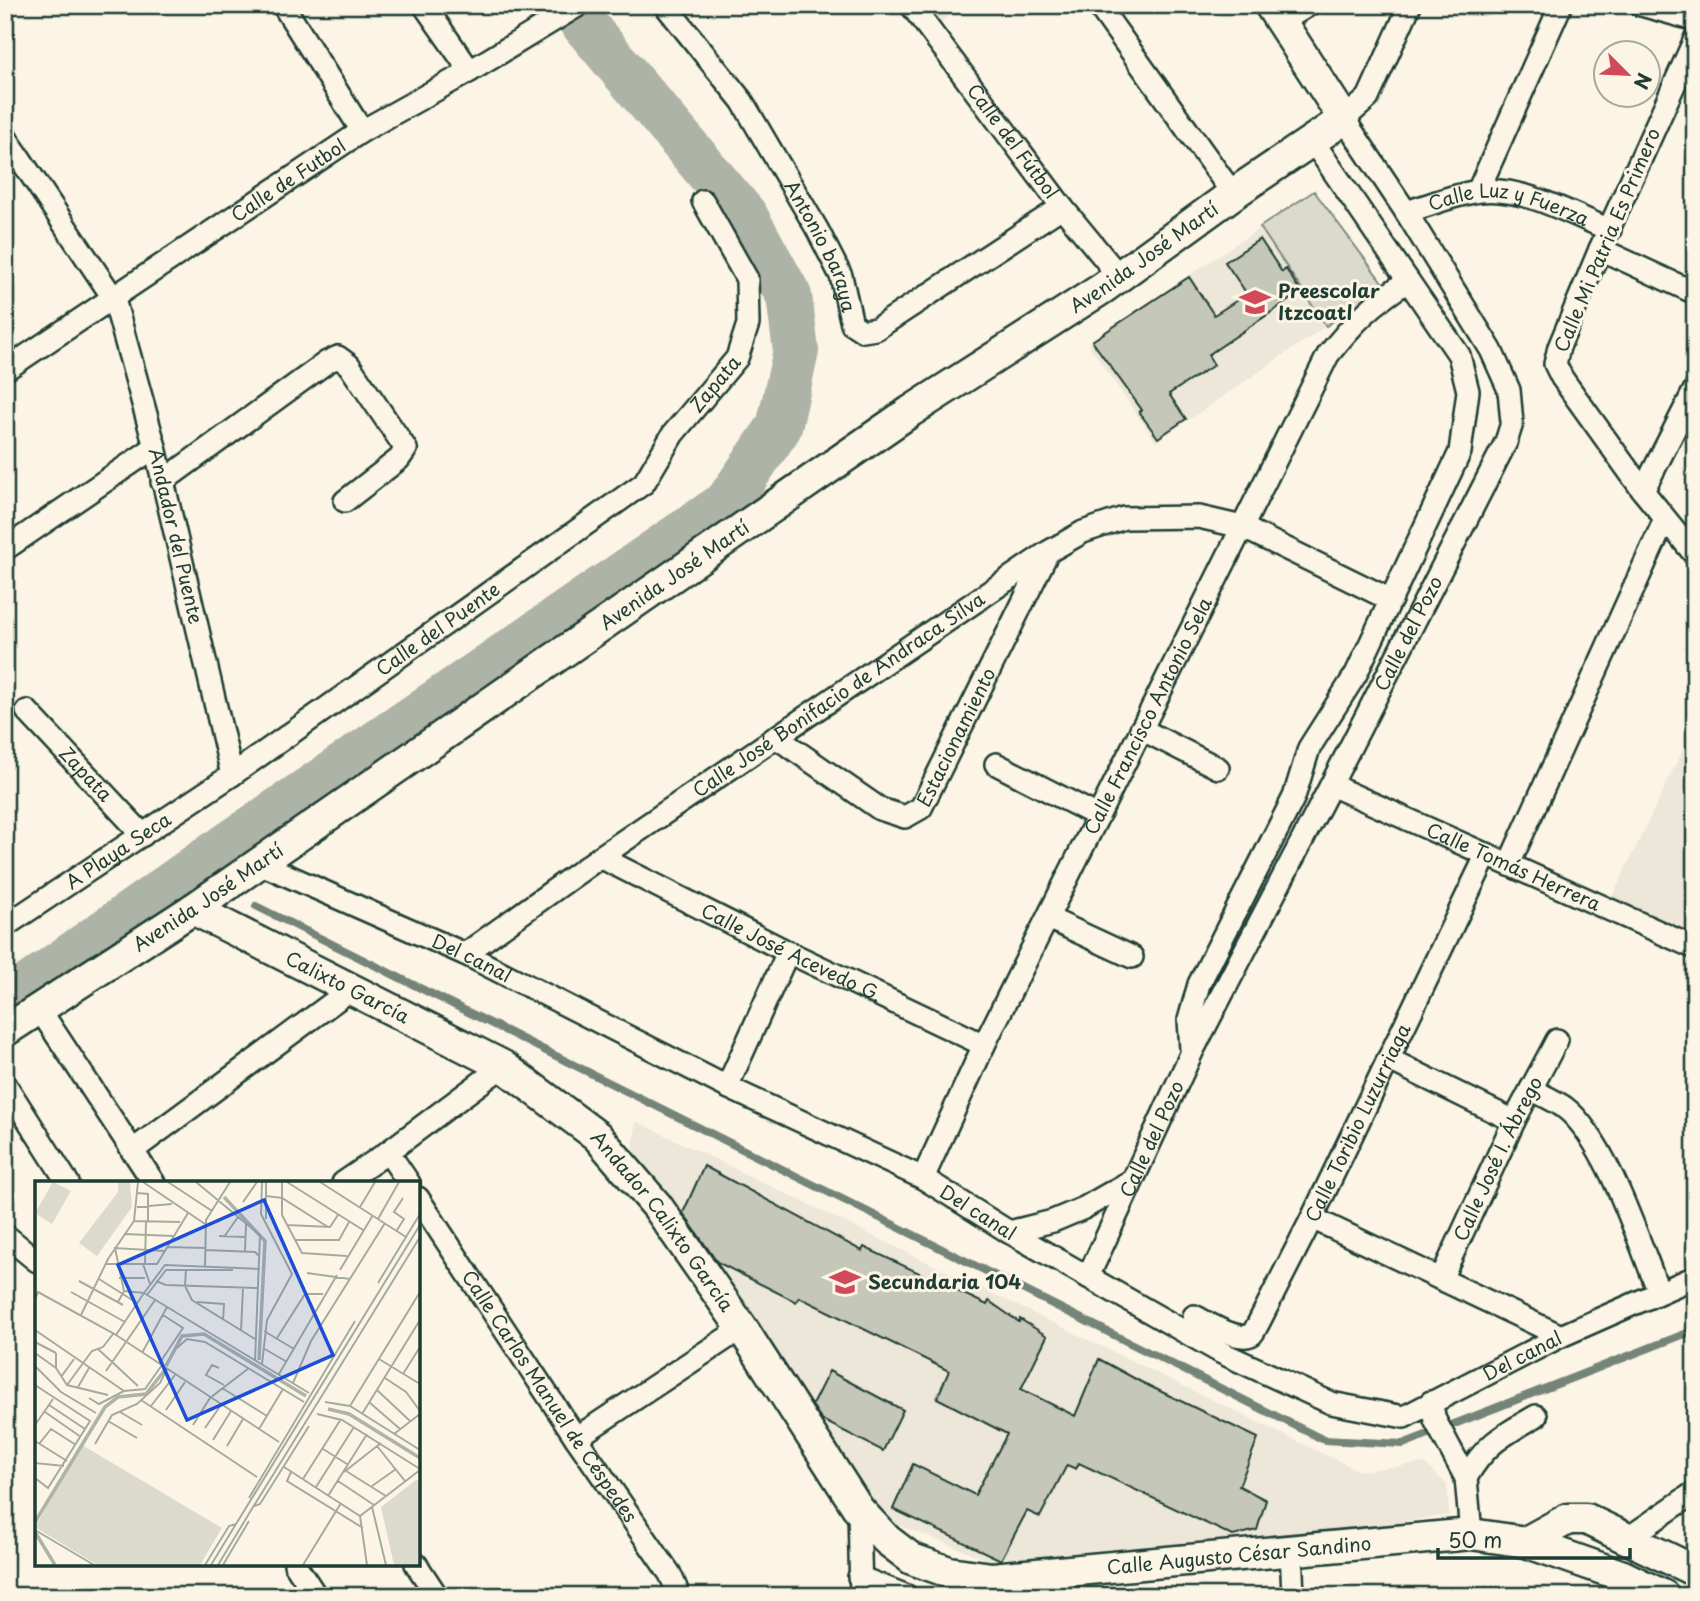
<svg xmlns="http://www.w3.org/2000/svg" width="1700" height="1601" viewBox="0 0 1700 1601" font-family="'Playpen Sans',sans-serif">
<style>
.built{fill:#ece7d8}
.green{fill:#dcdacc;stroke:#7e8c80;stroke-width:2}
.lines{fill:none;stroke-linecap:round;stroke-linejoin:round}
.stream{stroke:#758479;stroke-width:8}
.river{stroke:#aeb3a7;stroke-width:46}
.building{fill:#c5c7b9;stroke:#1f3d34;stroke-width:2}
.street-casing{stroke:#1f3d34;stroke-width:26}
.secondary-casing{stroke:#1f3d34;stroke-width:35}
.street{stroke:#fcf5e5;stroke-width:21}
.secondary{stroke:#fcf5e5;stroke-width:30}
.labels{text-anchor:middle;stroke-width:6;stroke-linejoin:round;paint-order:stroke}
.street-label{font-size:19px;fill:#1f3d34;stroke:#fcf5e5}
.poi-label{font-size:19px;font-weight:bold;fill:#1f3d34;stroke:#fcf5e5;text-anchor:start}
.inset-river{fill:none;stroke:#aeb3a7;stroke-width:3.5}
.inset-road{fill:none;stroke:#a4ab9e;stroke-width:2}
.view{fill:#1d4ed8;fill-opacity:0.15;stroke:#1d4ed8;stroke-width:3.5}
.inset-edge{fill:none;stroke:#1f3d34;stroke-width:3.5}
</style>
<rect width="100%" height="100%" fill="#fcf5e5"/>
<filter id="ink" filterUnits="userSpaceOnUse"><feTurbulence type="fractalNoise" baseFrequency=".0143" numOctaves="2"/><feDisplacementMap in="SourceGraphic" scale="14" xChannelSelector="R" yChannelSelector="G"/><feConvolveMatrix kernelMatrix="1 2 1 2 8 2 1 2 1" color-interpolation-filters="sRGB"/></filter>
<g filter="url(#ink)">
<g class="built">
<polygon points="920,5 963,5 935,27"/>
<polygon points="1314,191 1385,286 1156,442 1088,344"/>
<polygon points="1695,724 1695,935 1612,897"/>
<polygon points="636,1121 1359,1471 1424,1463 1447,1485 1449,1515 1018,1576 976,1555 895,1524 863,1493 633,1151"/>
</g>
<polygon class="green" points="1314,191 1385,286 1326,326 1260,227"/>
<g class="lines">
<g class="stream">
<polyline points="192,870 199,873"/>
<polyline points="256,906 1324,1440 1403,1444 1695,1330"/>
</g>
<polyline class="river" points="5,1003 192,870 727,503 779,427 796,351 789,296 745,216 582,22"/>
</g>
<g class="building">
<polygon points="1260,239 1282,272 1286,269 1301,292 1208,355 1214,365 1169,394 1186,419 1158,438 1139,412 1142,410 1092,341 1189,277 1214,315 1247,294 1225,262"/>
<polygon points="704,1166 862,1251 864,1247 987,1305 989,1301 1019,1322 1020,1319 1047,1336 1021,1389 1075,1416 1099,1359 1141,1382 1258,1438 1239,1486 1266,1500 1257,1530 1233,1536 1079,1463 1076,1469 1067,1465 1040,1517 1027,1511 1001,1560 893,1509 913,1464 975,1495 1007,1434 937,1398 949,1371 799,1297 796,1302 717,1262 683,1213"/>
<polygon points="829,1371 903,1410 883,1451 822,1420 812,1405"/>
</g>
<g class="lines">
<g class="street-casing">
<g id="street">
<polyline points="283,5 362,131"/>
<polyline points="424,5 470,71"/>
<path id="s1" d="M 665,5 L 742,101 L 817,229 L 841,276 L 852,324 L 863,331 L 876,329 L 1062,207"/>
<path id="s2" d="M 911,5 L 1062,207 L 1118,275"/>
<polyline points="1098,5 1233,194"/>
<polyline points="1641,5 1695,20"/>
<polyline points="1281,22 1309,5"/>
<polyline points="1695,39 1600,249 1559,347 1555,364 1562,378 1643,491 1695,555"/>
<path id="s3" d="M 5,136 L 114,299 L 155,447 L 232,775"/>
<polyline points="1478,191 1561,5"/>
<path id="s4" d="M 1406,212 C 1430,205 1455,194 1480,191 C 1522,186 1571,214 1610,230"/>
<polyline points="1600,249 1695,293"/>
<path id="s5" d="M 5,370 L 362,131 L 470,71 L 579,5"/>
<polyline points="162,482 327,362 338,357 349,365 406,449 399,459 345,501"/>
<polyline points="1643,491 1695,389"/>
<polyline points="5,549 155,447"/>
<path id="s6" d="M 27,711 L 143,835"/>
<polyline points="1141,729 1218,768"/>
<path id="s7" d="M 776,737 L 880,809 L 905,817 L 921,808 L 1047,554"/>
<polyline points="996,764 1098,816"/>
<path id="s8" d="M 1331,785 L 1695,948"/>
<path id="s9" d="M 600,857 L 788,952 L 984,1045"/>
<path id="s10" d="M 259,863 L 465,954 L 727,1087 L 923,1178 L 1009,1232 L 1222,1353 L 1331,1403 L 1404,1417 L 1561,1336 L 1695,1277"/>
<polyline points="1509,864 1665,519"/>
<polyline points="1048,918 1132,957"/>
<path id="s11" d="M 5,926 L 232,775 L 644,483 L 673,434 L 737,358 L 748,324 L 747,279 L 703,201"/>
<path id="s12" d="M 465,954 L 600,857 L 1048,552 L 1083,532 L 1124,518 L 1199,517 L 1242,527 L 1391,600"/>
<polyline points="40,1010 154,1183"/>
<polyline points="1191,1049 1189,1020 1199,984 1294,797 1309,748 1356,674 1460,452 1468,391 1459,355 1312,140"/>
<polyline points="1388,1059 1514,1121"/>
<polyline points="5,1084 68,1183"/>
<polyline points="727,1087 788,952"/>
<path d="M 1531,1089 C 1542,1095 1554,1100 1564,1107 C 1606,1138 1639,1243 1659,1292"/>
<polyline points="132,1151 350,990"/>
<polyline points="388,1152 409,1183"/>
<path id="s13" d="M 923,1178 L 984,1045 L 1328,355 C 1354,322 1373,303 1408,281"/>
<polyline points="343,1183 388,1152 503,1066"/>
<path id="s14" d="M 418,1198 L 576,1438 L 670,1574 L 676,1588 L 674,1596"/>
<polyline points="1312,1218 1561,1336"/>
<polyline points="1009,1232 1053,1221 1084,1208 1131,1181"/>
<polyline points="5,1235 37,1261"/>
<path id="s15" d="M 1088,1277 L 1192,1052 L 1331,785 L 1506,442 L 1512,423 L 1509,390 L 1491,350 L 1406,212 L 1344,119 L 1368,98 L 1410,5"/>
<path id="s16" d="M 1441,1279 L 1514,1121 L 1557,1040"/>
<path id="s17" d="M 1194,1316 C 1206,1322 1239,1343 1252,1334 C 1255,1331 1256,1327 1258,1324 L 1312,1218 L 1487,854"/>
<polyline points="1431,1402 1435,1420 1466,1478 1471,1534"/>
<polyline points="576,1438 742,1328"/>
<path d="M 1466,1478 C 1485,1444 1503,1435 1536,1416"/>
<polyline points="859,1510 861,1596"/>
<polyline points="1627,1539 1695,1492"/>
<polyline points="1291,1549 1293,1596"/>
<polyline points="295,1564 316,1596"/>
<polyline points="416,1564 437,1596"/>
<polyline points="859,1577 907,1596"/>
<polyline points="962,1596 992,1578"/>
</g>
</g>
<g class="secondary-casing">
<g id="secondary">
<path id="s18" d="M 193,909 L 503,1066 L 597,1136 L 657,1206 L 742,1328 L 859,1510 L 887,1540 L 912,1559 L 949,1572 L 992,1578 L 1471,1534 L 1526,1542 L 1623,1576 L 1664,1596"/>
<path id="s19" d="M 5,1031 L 193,909 L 911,411 L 1103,288 L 1233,194 L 1344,119 L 1270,5"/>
<polyline points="1526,1542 1568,1519 1586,1519 1695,1571"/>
</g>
</g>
<use href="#street" class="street"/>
<use href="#secondary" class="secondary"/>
</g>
</g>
<defs>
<g id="school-bare" transform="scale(2.415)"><path d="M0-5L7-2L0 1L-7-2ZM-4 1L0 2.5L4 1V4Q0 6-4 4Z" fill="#d1495b" stroke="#fcf5e5" stroke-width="2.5" paint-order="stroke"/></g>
</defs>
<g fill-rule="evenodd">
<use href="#school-bare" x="1255" y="302"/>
<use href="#school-bare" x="845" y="1282"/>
</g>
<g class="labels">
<g class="street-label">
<text dy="7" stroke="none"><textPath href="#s2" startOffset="170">Calle del Fútbol</textPath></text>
<text dy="7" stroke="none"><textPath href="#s5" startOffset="341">Calle de Futbol</textPath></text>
<text dy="7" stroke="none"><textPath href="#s4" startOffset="107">Calle Luz y Fuerza</textPath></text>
<text transform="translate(1607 240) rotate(-67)" y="7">Calle Mi Patria Es Primero</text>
<text dy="7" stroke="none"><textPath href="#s1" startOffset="289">Antonio baraya</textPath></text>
<text dy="7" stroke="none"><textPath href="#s19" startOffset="1377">Avenida José Martí</textPath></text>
<text dy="7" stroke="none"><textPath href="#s11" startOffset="900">Zapata</textPath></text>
<text dy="7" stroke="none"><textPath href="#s3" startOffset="441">Andador del Puente</textPath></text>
<text dy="7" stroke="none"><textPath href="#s19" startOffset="810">Avenida José Martí</textPath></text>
<text dy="7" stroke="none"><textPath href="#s11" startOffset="525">Calle del Puente</textPath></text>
<text dy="7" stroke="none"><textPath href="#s15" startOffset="719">Calle del Pozo</textPath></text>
<text dy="7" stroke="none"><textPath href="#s12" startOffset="455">Calle José Bonifacio de Andraca Silva</textPath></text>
<text dy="7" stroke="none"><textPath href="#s13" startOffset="514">Calle Francisco Antonio Sela</textPath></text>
<text dy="7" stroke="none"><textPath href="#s7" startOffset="250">Estacionamiento</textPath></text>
<text dy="7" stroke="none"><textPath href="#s6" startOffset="86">Zapata</textPath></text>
<text dy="7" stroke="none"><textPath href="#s11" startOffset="136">A Playa Seca</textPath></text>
<text dy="7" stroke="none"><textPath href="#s8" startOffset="200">Calle Tomás Herrera</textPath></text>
<text dy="7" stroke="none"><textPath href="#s19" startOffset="243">Avenida José Martí</textPath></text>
<text dy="7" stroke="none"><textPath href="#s9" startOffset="214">Calle José Acevedo G.</textPath></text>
<text dy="7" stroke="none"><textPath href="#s10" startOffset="233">Del canal</textPath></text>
<text dy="7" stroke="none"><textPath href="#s18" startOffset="173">Calixto García</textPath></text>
<text dy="7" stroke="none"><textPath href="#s17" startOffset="299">Calle Toribio Luzurriaga</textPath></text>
<text dy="7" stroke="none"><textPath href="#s15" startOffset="152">Calle del Pozo</textPath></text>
<text dy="7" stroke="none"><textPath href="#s16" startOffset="133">Calle José I. Ábrego</textPath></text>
<text dy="7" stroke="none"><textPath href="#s10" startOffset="800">Del canal</textPath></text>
<text dy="7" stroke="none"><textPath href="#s18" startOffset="572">Andador Calixto García</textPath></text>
<text dy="7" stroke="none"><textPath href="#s10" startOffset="1409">Del canal</textPath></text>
<text dy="7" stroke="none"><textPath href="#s14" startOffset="238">Calle Carlos Manuel de Céspedes</textPath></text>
<text dy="7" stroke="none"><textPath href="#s18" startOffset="1325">Calle Augusto César Sandino</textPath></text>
</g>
<g class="poi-label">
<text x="1278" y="298">Preescolar<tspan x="1278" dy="22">Itzcoatl</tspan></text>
<text x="868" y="1289">Secundaria 104</text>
</g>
</g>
<g transform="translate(35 1181)">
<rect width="385" height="385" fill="#fcf5e5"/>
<path d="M 18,1 L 36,10 L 17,43 L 0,32 ZM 83,1 L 95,1 L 97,26 L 62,75 L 44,62 L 83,11 ZM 47,264 L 187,347 L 165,384 L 62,384 L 0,346 ZM 381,299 L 385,300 L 385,384 L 359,384 L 346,326 Z" fill="#dcdacc"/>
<path class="inset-river" d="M 189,16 L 230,60 L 224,179M 131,185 L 147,155 L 169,153 L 271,215M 293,228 L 314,233 L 385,277M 0,341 L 70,226 L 83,216 L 111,213 L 129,190M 0,351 L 20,384"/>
<path class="inset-road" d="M 108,1 L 170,43M 133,1 L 177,30M 161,1 L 225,54 L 220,179M 227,1 L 226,33 L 257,93 L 232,139 L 227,183M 231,1 L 231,38M 247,1 L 247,34 L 267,72 L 312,75M 252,1 L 328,49M 285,1 L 371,56M 102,12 L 113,13 L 113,40M 231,15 L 247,17 L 293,46M 208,21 L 222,1M 102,26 L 137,23M 325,26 L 340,1M 343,38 L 364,1M 99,40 L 145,41M 252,44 L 295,46 L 303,34M 362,49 L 369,38 L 359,31 L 368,17M 89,53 L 138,55M 184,55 L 210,56M 189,56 L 203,36M 260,59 L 304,59 L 314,41M 132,66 L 170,67M 170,69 L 220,71 L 224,75M 210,70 L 211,43M 71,83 L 122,83 L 153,32M 108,83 L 115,103M 110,83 L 111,40M 170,86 L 171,39 L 195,1M 151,88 L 150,105 L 157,119 L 220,158M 305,89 L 338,34M 272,92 L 315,98M 84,97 L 110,97M 64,98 L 102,122M 44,100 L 88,124M 121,100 L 131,104 L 222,107M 343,102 L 385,33M 89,110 L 80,67 L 130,70M 36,111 L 90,141M 112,114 L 131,89 L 198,89M 0,118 L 3,111 L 81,154 L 109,112 L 274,212M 83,121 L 89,110 L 109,112 L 130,84 L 225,88M 162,121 L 189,123 L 188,139M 46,134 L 73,78 L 99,40 L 103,1M 0,149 L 89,210M 206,150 L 208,107M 229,150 L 259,168M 81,154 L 244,261M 242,157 L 270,113 L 288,113M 0,161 L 21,172M 142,167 L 152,158 L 170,161 L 269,221M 228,167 L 252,181M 63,168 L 103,205M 0,172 L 21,187M 21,172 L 21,187 L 32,204 L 73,214M 107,172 L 132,126M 344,178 L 385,203M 124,183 L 148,147 L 128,134M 0,185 L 26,211 L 61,232M 184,187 L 177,184 L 171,194 L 189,204M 71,190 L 120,119M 244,193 L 302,94M 368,193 L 385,166M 26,196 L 39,178M 350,197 L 371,211 L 385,230M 258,202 L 276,160 L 350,42M 0,204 L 55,240 L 13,307 L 0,297M 32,204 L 57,170 L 68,166 L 78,153M 43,206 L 54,187M 187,207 L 232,235M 342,209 L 375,240M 54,217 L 64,223 L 89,210 L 110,208 L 127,184M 106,219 L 222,296M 290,221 L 315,225 L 385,269M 334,221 L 365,248M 14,224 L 50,248M 116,225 L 140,194M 315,225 L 385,111M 131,229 L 150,201M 10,231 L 46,256M 85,231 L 107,244M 282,233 L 307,239 L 385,288M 327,233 L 385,139M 73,240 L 102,257M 0,244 L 18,218M 158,244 L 175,217 L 214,187M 170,247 L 186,224M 224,248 L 248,208M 359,253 L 385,233M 178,259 L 196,230M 0,260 L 32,280M 4,263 L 16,248 L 41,264M 60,263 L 77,234 L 102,223 L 125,202 L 132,188M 192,265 L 208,238M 342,265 L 370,300M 288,268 L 312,283M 0,282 L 29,285M 249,286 L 325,335 L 385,289M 311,290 L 351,315M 256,291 L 252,300 L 328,347M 309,291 L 346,262M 268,298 L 306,238M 303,300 L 339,324M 337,305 L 361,288M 281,306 L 319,246M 293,315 L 332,253M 214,317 L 320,140M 217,326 L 225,323 L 274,245M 337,326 L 351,384M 215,331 L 385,56M 325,335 L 332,384M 201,343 L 385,44M 0,349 L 59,384M 170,384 L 194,345 L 201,343M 176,384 L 201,343M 183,384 L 215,331M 188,384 L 214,340M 268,384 L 306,322"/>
<path class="view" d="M 229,19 L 298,174 L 152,239 L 83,84 Z"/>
<rect width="385" height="385" class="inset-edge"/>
</g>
<rect width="1700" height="1601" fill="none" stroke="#fcf5e5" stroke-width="28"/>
<rect x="14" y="14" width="1672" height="1573" fill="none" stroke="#1f3d34" stroke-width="2.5" filter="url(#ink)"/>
<g transform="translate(1627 74) rotate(114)"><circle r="33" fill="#fcf5e5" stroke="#a4ab9e" stroke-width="2"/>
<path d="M0-5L12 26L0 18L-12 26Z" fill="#d1495b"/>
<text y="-10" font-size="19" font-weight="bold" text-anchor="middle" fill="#1f3d34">N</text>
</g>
<path d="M1438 1548v10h192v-10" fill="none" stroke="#1f3d34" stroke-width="3.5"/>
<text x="1448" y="1548" font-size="21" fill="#1f3d34" stroke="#fcf5e5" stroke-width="5" paint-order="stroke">50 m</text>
</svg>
